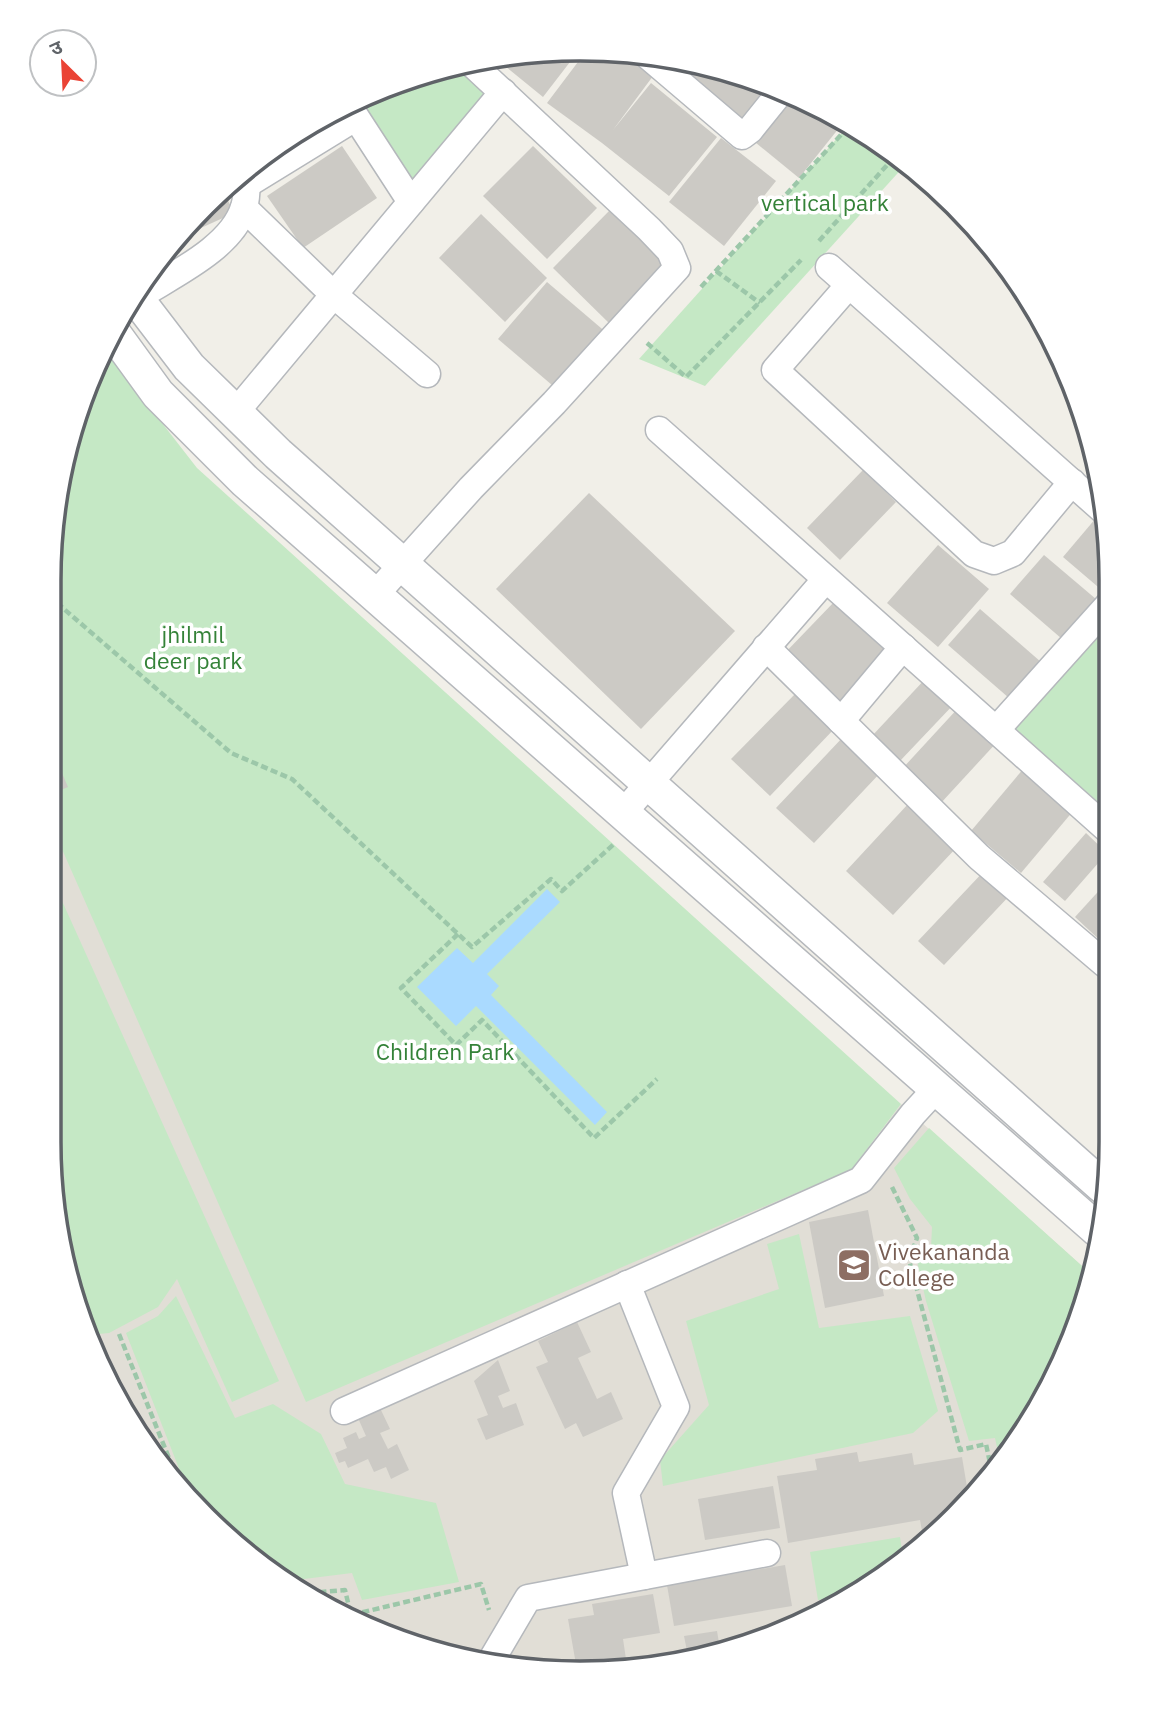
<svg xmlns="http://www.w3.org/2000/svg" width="1160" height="1722" viewBox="0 0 1160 1722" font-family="'IBM Plex Sans','Noto Sans Devanagari',sans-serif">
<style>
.education{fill:#e1ded6}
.green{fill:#c5e8c5}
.water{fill:#aadaff}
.building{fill:#cccac5}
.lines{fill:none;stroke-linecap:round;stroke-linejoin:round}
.minor-casing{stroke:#b5b8bc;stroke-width:29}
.tertiary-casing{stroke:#b5b8bc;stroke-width:36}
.path{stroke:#9cc7a9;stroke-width:4.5;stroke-dasharray:7 3.5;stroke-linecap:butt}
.minor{stroke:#fff;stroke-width:26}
.tertiary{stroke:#fff;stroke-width:33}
.labels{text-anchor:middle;stroke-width:7;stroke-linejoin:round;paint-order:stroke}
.park-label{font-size:23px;fill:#348238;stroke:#fff}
.education-label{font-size:23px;fill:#785e54;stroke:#fff;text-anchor:start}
.rim{fill:none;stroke:#5f6368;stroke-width:3.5}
</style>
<rect width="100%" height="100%" fill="#f1efe8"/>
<polygon class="education" points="60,846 852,1169 901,1104 1091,1274 1056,1377 956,1517 845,1602 684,1663 545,1672 377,1633 256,1563 139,1437 77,1312 49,1142 53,849"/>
<g class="green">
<polygon points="472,60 503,92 412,185 359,99 376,90"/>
<polygon points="849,125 875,138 906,164 705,386 639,359"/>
<polygon points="103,347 197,468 901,1104 852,1169 306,1402 61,847 53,849 59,477"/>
<polygon points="1110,625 1107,810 1014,728"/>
<polygon points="53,881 279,1381 232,1402 177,1279 158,1307 109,1333 88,1335 77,1312 49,1142"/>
<polygon points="929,1128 1091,1274 1056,1377 999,1457 995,1438 969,1441 926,1301 917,1261 931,1248 932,1227 910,1199 894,1168"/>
<polygon points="799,1234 819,1328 910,1316 938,1411 913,1433 663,1486 660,1460 709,1405 686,1321 779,1289 767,1244"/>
<polygon points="176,1296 235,1418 273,1404 321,1434 345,1484 436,1503 459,1582 362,1600 352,1573 288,1581 256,1563 187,1489 126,1333 158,1316"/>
<polygon points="900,1537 903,1557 856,1594 818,1600 810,1552"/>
</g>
<polygon class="water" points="547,889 560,902 487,974 499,986 491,995 607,1112 595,1125 476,1006 456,1026 417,987 457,948 473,963"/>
<g class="building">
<polygon points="580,49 543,97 494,57 523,55"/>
<polygon points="587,50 623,53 653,76 613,130 651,83 717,137 669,196 602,143 547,103"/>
<polygon points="689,61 778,88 747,127 680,72"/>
<polygon points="787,92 843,123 799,178 750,138"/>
<polygon points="326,116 328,121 289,139 288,137"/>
<polygon points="721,138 776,181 724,246 669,202"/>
<polygon points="342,146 377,198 303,248 267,196"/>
<polygon points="533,146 597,208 547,259 483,196"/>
<polygon points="223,190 234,213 181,237 204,205"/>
<polygon points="611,209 671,267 612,326 553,268"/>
<polygon points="481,214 547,278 505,322 439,258"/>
<polygon points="547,282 608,334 559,391 498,339"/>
<polygon points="863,470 896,502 840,560 807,528"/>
<polygon points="589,493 735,631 641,729 496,589"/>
<polygon points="1096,518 1106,526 1111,598 1063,557"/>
<polygon points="938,545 989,589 938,647 887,603"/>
<polygon points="1044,555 1103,605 1069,645 1010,594"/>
<polygon points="835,601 892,656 839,711 782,656"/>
<polygon points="980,609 1041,662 1009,698 948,645"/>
<polygon points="927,677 955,703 899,762 872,736"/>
<polygon points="798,691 836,727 770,796 731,759"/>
<polygon points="960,706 998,741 940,804 902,769"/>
<polygon points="844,736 882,771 814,843 776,808"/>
<polygon points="55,757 68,787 54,793 54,784"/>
<polygon points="1024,768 1074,810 1021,873 971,831"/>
<polygon points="909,803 957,847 893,915 846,871"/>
<polygon points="1086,833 1107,853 1065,901 1043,882"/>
<polygon points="986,869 1012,893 944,965 918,941"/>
<polygon points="1106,883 1106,924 1105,945 1075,917"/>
<polygon points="868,1210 884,1296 825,1308 809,1222"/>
<polygon points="577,1322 591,1352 578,1358 597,1399 611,1392 623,1419 583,1437 576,1423 565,1429 536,1367 548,1362 538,1341"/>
<polygon points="498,1360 510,1391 498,1396 503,1408 516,1403 524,1425 486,1440 477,1419 488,1415 474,1381"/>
<polygon points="380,1408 390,1429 380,1433 388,1449 397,1444 409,1470 391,1479 386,1467 374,1472 368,1459 348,1468 345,1461 339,1463 335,1453 347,1448 343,1438 356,1432 359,1439 366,1436 358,1418"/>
<polygon points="857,1452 859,1462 912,1453 914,1465 962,1457 969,1499 956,1517 924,1542 920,1520 788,1543 777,1476 817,1470 815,1459"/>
<polygon points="773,1486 780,1528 705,1540 698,1499"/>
<polygon points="785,1565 792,1606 674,1626 667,1585"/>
<polygon points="653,1594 660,1633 623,1639 627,1666 577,1670 568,1619 594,1615 592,1604"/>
<polygon points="717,1631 720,1649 689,1661 684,1636"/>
</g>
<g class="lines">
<g class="minor-casing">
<g id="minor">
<polyline points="648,56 742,136 750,130 783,89"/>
<polyline points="348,105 411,202"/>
<polyline points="246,185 355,118"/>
<polyline points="244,208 334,295 427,374"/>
<polyline points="829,267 1104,511"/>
<polyline points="849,285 775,370 974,554 994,561 1013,553 1072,482"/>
<path d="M 138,297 C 172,275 232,248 244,207 C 248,196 246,181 247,169"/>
<polyline points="235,413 503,92"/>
<polyline points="659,430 1107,829"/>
<polyline points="375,595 471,488 554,403 677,268 670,251 649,229 469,61"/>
<polyline points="766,647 979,857 1105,964"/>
<polyline points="841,721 903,647"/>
<polyline points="996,730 1111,602"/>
<polyline points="623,813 826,579"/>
<polyline points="627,1284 676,1407 626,1493 644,1576"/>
<polyline points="344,1411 861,1180 913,1114 936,1089"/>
<polyline points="492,1659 528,1598 767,1553"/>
</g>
</g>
<g class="tertiary-casing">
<g id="tertiary">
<polyline points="137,299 189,367 278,454 1102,1186"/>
<polyline points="113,332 158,394 245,481 1101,1233"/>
</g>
</g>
<g class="path">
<polyline points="819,241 896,155"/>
<polyline points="716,271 760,303"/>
<polyline points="701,287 850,125"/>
<polyline points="647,343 686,377 801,260"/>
<polyline points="57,603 231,753 292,779 472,947 551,879 562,891 614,844"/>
<polyline points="458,934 401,988 456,1045 482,1020 594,1138 657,1079"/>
<polyline points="892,1187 917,1238 909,1260 960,1450 986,1444 991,1468"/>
<polyline points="119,1334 177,1478"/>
<polyline points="309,1593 345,1590 351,1615 481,1584 489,1610"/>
</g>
<use href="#minor" class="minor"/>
<use href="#tertiary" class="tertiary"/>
</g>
<defs>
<g id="university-square" transform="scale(1.75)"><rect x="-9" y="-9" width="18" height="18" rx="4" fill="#8d6e63" stroke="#fff"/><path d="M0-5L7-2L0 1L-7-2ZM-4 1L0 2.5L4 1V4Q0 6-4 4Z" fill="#fff"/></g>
</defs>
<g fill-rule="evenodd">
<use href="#university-square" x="854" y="1265"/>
</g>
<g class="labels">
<g class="park-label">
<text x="825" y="211">vertical park</text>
<text x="193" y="643">jhilmil<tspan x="193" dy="26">deer park</tspan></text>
<text x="445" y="1060">Children Park</text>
</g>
<g class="education-label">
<text x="878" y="1260">Vivekananda<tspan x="878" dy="26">College</tspan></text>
</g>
</g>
<path d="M0 0H1160V1722H0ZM580 61H580A519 519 0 0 1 1099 580V1142A519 519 0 0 1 580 1661H580A519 519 0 0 1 61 1142V580A519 519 0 0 1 580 61Z" fill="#fff" fill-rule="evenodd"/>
<path class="rim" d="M580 61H580A519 519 0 0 1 1099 580V1142A519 519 0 0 1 580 1661H580A519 519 0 0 1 61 1142V580A519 519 0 0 1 580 61Z"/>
<g transform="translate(63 63) rotate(336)"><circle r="33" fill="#ffffff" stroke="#bfc1c3" stroke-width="2"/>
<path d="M0-5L12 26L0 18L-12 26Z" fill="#ea4335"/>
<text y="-10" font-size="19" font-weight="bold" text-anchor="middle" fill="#5f6368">उ</text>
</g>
</svg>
